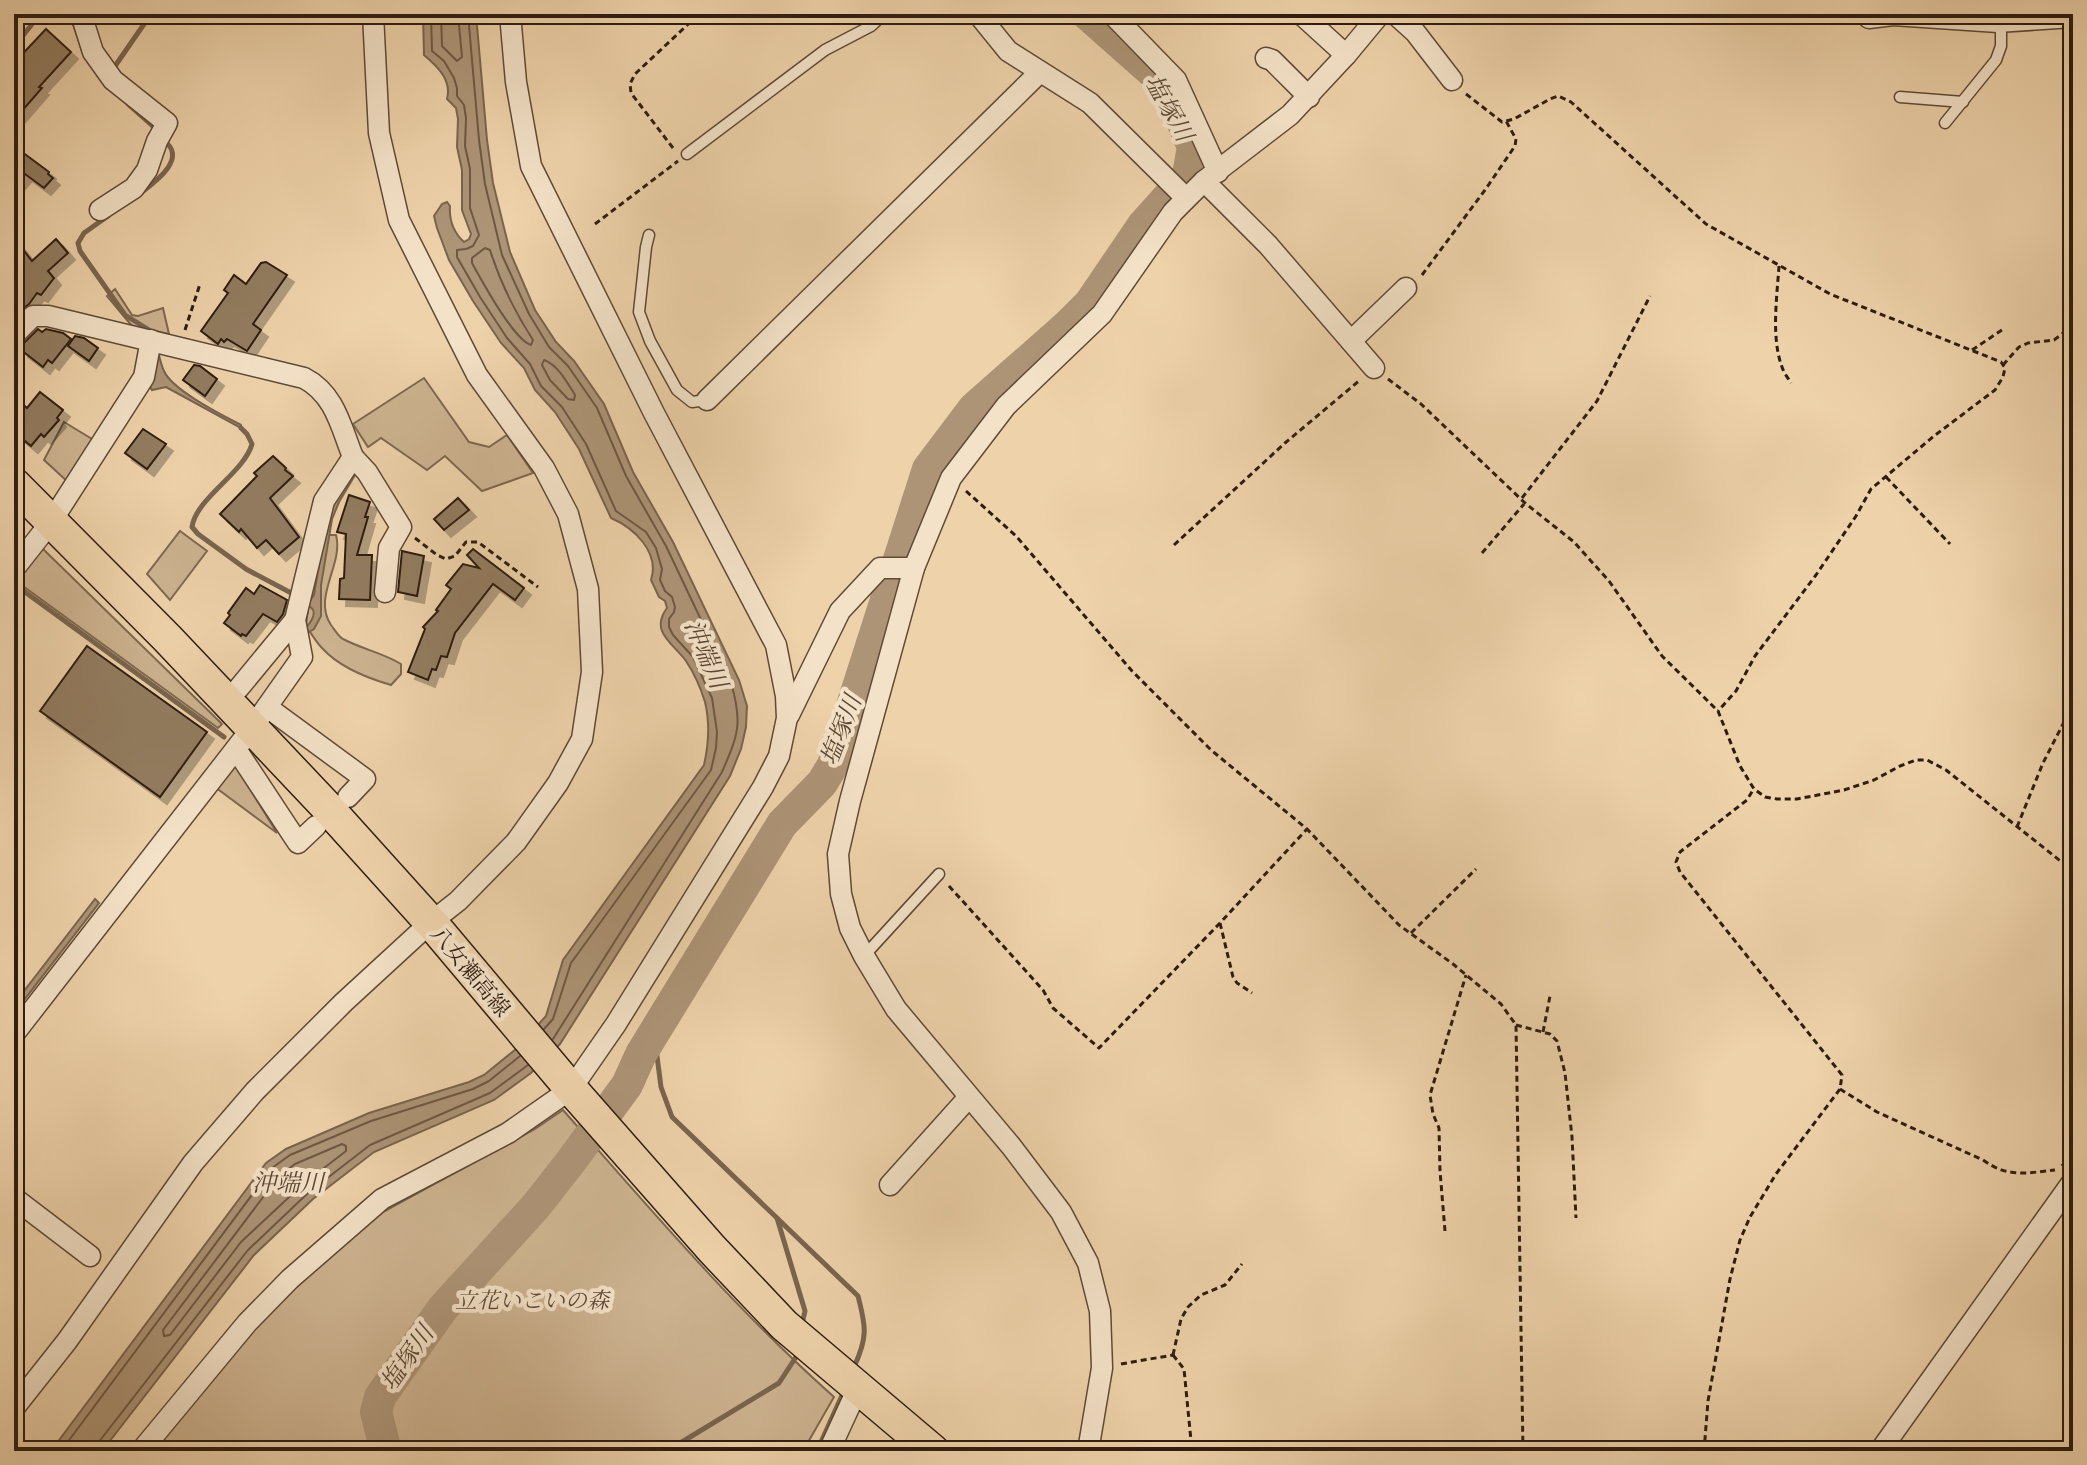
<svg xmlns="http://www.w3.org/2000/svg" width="2087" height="1465" viewBox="0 0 2087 1465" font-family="'Libre Caslon Text','Noto Serif JP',serif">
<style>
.green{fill:#cdb390;stroke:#7e6850;stroke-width:2}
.water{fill:#ad9476;stroke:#7a644e;stroke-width:2}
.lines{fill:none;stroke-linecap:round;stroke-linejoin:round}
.shore{stroke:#6e5844;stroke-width:2}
.stream{stroke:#7a644e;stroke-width:5}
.river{stroke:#ad9476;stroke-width:32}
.building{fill:#927b61;stroke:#2e1c11;stroke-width:2;filter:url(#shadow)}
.lane-casing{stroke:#5e4a37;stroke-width:13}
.street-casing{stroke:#5e4a37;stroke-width:23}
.primary-casing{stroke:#2e1c11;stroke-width:35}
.path{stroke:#2e1c11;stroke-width:3;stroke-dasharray:6 4;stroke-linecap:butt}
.lane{stroke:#f4e2c8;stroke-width:10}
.street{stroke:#f4e2c8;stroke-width:20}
.primary{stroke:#eed2aa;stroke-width:32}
.labels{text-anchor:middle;stroke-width:8;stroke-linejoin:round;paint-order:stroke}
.street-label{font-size:22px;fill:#2e1c11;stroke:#f4e2c8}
.park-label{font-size:22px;font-style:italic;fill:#5e4937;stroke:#f4e2c8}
.water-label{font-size:24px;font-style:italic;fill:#5a4634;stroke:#f4e2c8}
</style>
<defs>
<filter id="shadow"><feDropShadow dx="7" dy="7" stdDeviation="0" flood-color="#0004"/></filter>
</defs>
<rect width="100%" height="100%" fill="#eed2aa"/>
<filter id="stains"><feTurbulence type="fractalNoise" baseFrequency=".0025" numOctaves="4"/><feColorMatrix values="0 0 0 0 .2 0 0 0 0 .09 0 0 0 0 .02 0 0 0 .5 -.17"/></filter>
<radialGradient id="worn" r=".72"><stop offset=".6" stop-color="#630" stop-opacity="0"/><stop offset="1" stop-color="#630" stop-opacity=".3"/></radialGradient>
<g class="green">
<polygon points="115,289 132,315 138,316 163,308 169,334 132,326 107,296"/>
<polygon points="424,378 469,442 489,447 507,435 533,473 482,491 445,456 427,470 381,438 368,447 353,424"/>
<polygon points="64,422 97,442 69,483 44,460"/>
<polygon points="180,531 207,551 170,600 147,574"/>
<path d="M 327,535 L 336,535 C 344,564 312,597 331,625 C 335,630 338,636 343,639 C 362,649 383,653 401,664 L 401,674 L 391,685 C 367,678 339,667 322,648 C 316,642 311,633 306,626 L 309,601 Z"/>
<polygon points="41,547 222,724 218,728 16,581"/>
<polygon points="234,763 277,833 215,787"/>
<path d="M 563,1110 C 650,1209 735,1309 834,1397 L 803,1451 L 148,1451 L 227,1354 L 316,1261 L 383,1212 L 535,1129 Z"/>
</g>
<g class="water">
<path d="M 423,14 L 476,14 L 487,140 L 493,183 L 510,252 L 535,310 L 556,342 L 574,361 L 604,404 L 633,472 L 673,542 L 739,680 L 747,706 L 746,727 L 741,749 L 730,776 L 560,1044 L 531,1073 L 494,1100 L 374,1152 L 313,1199 L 254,1255 L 102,1451 L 51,1451 L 266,1163 L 286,1149 L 369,1113 L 469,1082 L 484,1075 L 516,1049 L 546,1016 L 563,960 L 704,765 C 709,743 710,723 705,702 C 701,689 694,673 686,661 C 674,644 649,632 667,608 L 665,601 L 659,597 L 651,580 C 660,552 634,528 611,518 L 579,449 L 555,412 L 535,390 L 524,368 L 501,343 L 473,301 L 449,260 L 437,228 L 434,216 L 442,204 L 447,202 L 450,206 C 449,221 453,232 464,242 L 469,239 L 471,234 L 462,210 L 462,170 L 457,147 L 458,119 L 456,108 L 447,99 C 452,80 438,67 424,55 Z"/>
<path d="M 158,352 C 160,358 161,365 164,371 C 172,390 222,415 241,425 L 241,428 L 166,387 L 152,390 L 149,385 Z"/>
<path d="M 352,468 L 358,470 L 339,502 L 332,519 L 321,585 L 321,616 L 314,629 L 309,632 L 306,628 C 322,609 311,606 294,597 L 295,595 L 311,599 L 314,595 L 327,517 L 334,501 Z"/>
<polygon points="95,899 99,903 14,1013 14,1004"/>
</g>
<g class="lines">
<g class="shore">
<polyline points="431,14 432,51 444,61 454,78 457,88 457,96 464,105 466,118 465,146 470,169 470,208 479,235 473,246 466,249 457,250 457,257 480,297 507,338 530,364 541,386 562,407 586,444 616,511 646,532 656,548 662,569 660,580 665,591 672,597 675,607 674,612 669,619 669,627 673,635 693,657 712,698 717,732 716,748 711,770 571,963 553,1019 544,1029"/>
<polyline points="441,14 442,46 457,61 462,57 458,14"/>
<path d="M 468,14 L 479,140 L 485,184 L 502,255 L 529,314 L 549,347 L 568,366 L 597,408 L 626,476 L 666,546 L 731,683 C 743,723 738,735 722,772 L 553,1039"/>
<path d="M 485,248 L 490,250 C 500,282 515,312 533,340 L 531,345 C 513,339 482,281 472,263 L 472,258 Z"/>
<path d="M 544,360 C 558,365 567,382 575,395 L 574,400 L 568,399 L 550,380 L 542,365 Z"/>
<polygon points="342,1144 346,1146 346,1151 302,1185 241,1242 170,1335 164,1336 163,1330 279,1176 295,1164"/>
<polyline points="61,1451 272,1168 290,1155 371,1121 473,1089 489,1081 520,1056"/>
<polyline points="96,1451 98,1443 248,1250 308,1193 370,1145 490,1093 528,1065"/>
</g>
<g class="stream">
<polyline points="71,14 85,55"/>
<polyline points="14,47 40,14"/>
<polyline points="113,69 151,14"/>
<polyline points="128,104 156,129"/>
<path d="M 142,192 C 158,180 188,157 163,140"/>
<polyline points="108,216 84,233 78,243 80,251 125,315 154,333"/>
<path d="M 241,428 L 247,434 L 252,444 C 244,473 196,498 192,527 L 198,534 L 246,569 L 295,595"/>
<polyline points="14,584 224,737"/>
<path d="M 654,1033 L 661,1087 L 672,1117 L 858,1296 C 866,1327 868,1337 854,1367"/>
<polyline points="777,1218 805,1311 802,1324"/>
<polyline points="667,1451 779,1383 796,1357 797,1349"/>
<polyline points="817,1451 844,1391"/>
</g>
<polyline class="river" points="386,1451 376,1412 380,1397 443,1308 536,1206 572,1160 627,1085 641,1054 782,824 822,783 833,765 928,469 974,408 1067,326 1090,303 1143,225 1188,175 1193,147 1180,116 1157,76 1087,14"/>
</g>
<g class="building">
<polygon points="46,29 71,52 39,87 42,88 14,120 14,63"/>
<polygon points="14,146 49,172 48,174 53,178 44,188 25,174 14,187"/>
<polygon points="14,238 32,261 56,239 68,253 48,271 54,278 41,295 37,293 29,304 21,310 14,304"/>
<polygon points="266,262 287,275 253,324 261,330 247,351 227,339 224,342 221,339 218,344 201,331 228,293 224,290 234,275 246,284 261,263"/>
<polygon points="38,329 42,332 46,329 63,333 71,339 52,363 48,360 43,367 21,350 23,346 22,345"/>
<polygon points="75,336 84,338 98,348 89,361 68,346"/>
<polygon points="194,365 200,366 217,379 205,396 183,380"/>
<polygon points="40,392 63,410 57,418 59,420 44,437 41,434 31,446 14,432 14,397 27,408"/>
<polygon points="143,429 166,444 147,469 125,453"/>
<polygon points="273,456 286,468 285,470 293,476 270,498 299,537 279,554 266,540 257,548 241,529 239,532 220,514 257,476 254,473"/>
<polygon points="349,495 370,502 365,517 368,517 357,555 372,555 370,600 339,599 340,579 344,578 346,534 337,532"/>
<polygon points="458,498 469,510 444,530 434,519"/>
<polygon points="473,549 524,588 515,600 493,584 455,633 447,657 441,656 436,670 432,669 428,680 408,672 425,629 423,627 438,611 436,610 451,589 446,585 463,564 479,568 467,555"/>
<polygon points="402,551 424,556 417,596 398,592"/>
<polygon points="260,585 287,600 283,614 277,622 263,614 246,636 242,634 241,636 224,623 230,615 228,613 246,588 254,594"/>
<polygon points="87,646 207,732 160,797 40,711"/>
</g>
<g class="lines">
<g class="lane-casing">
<g id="lane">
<polyline points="1900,97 1963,102"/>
<polyline points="1945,123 1996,60 2001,46 2001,22"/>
<polyline points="687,154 825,50 871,26 884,14"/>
<polyline points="649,235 646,247 639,312 650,341 677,390 692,402 707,400"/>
<polyline points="864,956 939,874"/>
</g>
</g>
<g class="street-casing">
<g id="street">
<polyline points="81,14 93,52 113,80 167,123 157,141 147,170 134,188 100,210"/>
<polyline points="978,14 1008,51 1090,103 1186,198"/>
<polyline points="1112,14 1176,80 1218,172"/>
<polyline points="1301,14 1346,55"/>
<polyline points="1395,14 1415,32 1452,80"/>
<polyline points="1869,18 1893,15 1998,22 2073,17"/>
<polyline points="1266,58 1272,60 1309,97"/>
<polyline points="1204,181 1268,245 1374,368"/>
<path d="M 14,335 L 33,316 L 48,316 L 304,378 C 335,394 341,427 353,457 L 324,501 L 295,620 L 302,657 L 252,728 L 14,1034"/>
<polyline points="1351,341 1406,288"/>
<polyline points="707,400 1040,72"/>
<polyline points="353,457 367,472 401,527 389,548 385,592"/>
<polyline points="14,569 51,522 144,377 151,340"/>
<polyline points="238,689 295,620"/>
<polyline points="267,707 365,779 348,797"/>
<polyline points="789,715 840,611 880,568 914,568"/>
<polyline points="236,749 298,843 316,826"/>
<polyline points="890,1185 969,1097"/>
<polyline points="14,1198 90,1256"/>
<polyline points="14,1408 67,1341 193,1163 255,1091 344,1002 430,923 458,901 516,842 558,783 582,739 592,672 588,589 568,514 544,468 477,375 399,220 379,133 373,14"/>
<polyline points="141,1451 247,1323 290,1279 382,1199 508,1133 571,1089 616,1024 763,787 779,756 787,718 786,696 776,645 654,413 531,166 516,82 510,14"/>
<polyline points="829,1451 858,1388"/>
<polyline points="1088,1451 1102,1368 1100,1311 1088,1263 1061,1212 1011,1146 896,1009 864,956 850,928 841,894 838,854 850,801 914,568 951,478 1006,406 1102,314 1173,212 1204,181 1290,115 1346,55 1380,14"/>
<polyline points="1880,1451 2073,1181"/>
</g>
</g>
<g class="primary-casing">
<polyline id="primary" points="14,484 167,638 325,805 434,926 566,1083 712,1249 784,1325 933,1451"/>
</g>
<g class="path">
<polyline points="1466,94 1502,122 1514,119 1550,99 1558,96 1571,102 1706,224 1830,294 2001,362 2005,368 2003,377 1995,390 1934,436 1871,489 1856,516 1816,575 1755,656 1736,691 1718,711"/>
<polyline points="673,148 631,93 630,84 635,74 699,14"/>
<polyline points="595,224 678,161"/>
<path d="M 1779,266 C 1777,296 1771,338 1782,367 C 1784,373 1788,378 1791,383"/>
<polyline points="1422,275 1485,190 1515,146 1516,139 1506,121"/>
<polyline points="185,330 200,284"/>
<polyline points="1972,350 2005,328"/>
<polyline points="2003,365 2019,347 2028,343 2054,340 2062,334 2073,321"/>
<polyline points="1388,379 1421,404 1525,503 1574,542 1609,581 1662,656 1718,711 1740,766 1754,789 1765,797 1777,799 1797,799 1844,790 1874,780 1900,766 1916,760 1927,760 1946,770 2073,871"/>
<polyline points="1886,477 1950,544"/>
<polyline points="966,491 1016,536 1132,671 1211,750 1307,829 1399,925 1453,964 1501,1004 1516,1025 1523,1451"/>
<polyline points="1522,498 1597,401 1650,296"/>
<polyline points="415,538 437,555 446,559 455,556 466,542 478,542 538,587"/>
<polyline points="1174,545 1285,443 1360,380"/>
<polyline points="1482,553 1524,504"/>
<polyline points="2017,827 2043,763 2063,724 2073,700"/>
<polyline points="949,886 1043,990 1053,1008 1099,1048 1220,923 1307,829"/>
<polyline points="1220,923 1233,977 1237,983 1252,993"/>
<polyline points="1411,933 1476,869"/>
<polyline points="1516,1025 1550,1034 1557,1041 1565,1073 1572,1137 1576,1218"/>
<polyline points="1543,1032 1550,996"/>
<path d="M 1840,1089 L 1877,1112 L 1983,1160 C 2008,1178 2026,1173 2055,1170"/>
<polyline points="2062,1166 2073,1151"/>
<polyline points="1445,1231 1440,1171 1439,1128 1433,1114 1430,1095 1466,975"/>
<polyline points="1173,1355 1181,1319 1188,1307 1201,1295 1225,1285 1242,1264"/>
<polyline points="1173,1355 1184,1369 1192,1451"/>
<polyline points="1121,1364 1173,1355"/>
<polyline points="1704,1451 1708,1401 1730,1279 1740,1240 1750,1217 1776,1174 1840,1089 1842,1075 1680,872 1676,862 1680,852 1747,800 1753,790"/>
</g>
<use href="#lane" class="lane"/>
<use href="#street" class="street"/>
<use href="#primary" class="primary"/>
</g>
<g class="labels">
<g class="street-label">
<text transform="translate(471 971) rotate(50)" y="8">八女瀬高線</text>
</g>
<g class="park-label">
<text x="532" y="1308">立花いこいの森</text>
</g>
<g class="water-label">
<text transform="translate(1169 108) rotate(61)" y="8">塩塚川</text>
<text transform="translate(706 654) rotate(67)" y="8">沖端川</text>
<text transform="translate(841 730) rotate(-69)" y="8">塩塚川</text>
<text x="288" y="1191">沖端川</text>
<text transform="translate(407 1358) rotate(-55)" y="8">塩塚川</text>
</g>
</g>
<rect width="2087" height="1465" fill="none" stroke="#eed2aa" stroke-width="48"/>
<rect x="16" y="16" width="2055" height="1433" fill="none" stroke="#2e1c11" stroke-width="4"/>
<rect x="24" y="24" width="2039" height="1417" fill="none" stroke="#2e1c11" stroke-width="2"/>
<rect width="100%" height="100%" filter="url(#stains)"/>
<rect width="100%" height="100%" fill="url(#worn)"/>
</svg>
